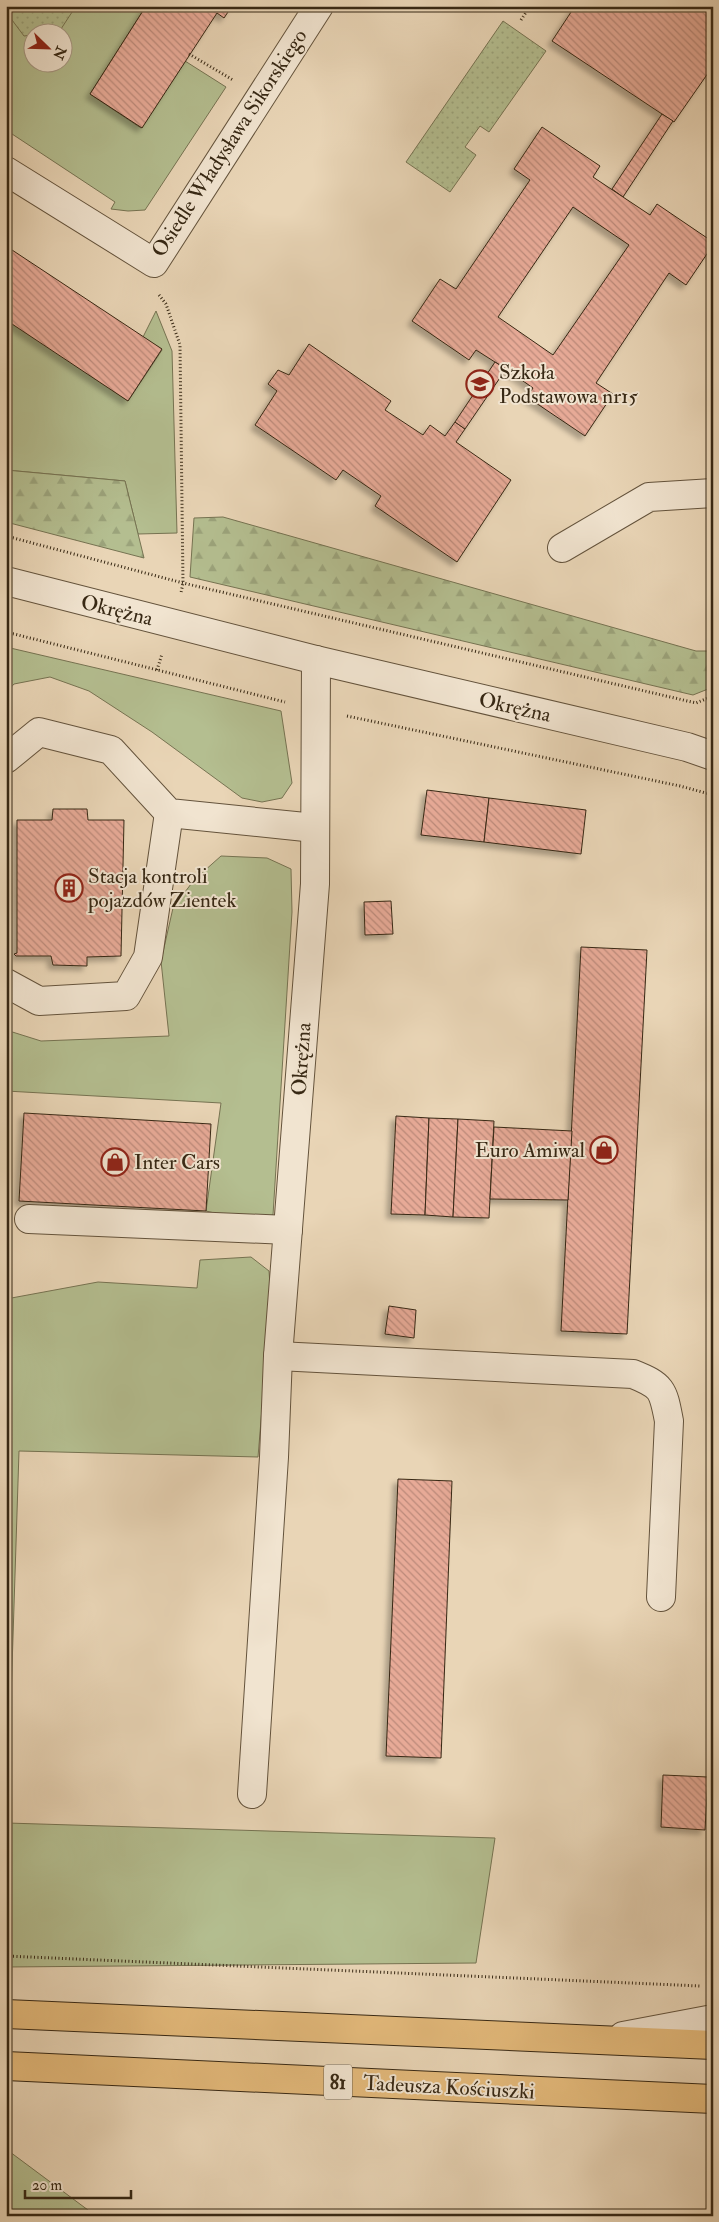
<svg xmlns="http://www.w3.org/2000/svg" width="719" height="2222" viewBox="0 0 719 2222" font-family="'IM FELL Double Pica',serif">
<style>
.green{fill:#b4be90;stroke:#767352;fill-rule:evenodd}
.forest{fill:url(#forest-firs);stroke:#767352}
.park{fill:url(#park-dots);stroke:#767352}
.building{fill:url(#building-back-hatch);stroke:#372814;fill-rule:evenodd;filter:url(#shadow)}
.lines{fill:none;stroke-linecap:round;stroke-linejoin:round}
.minor-casing{stroke:#64533c;stroke-width:30}
.major-casing{stroke:#372814;stroke-width:30}
.path{stroke:#372814;stroke-width:3;stroke-dasharray:1 2.5;stroke-linecap:butt}
.minor{stroke:#f1e4d0;stroke-width:28}
.major{stroke:#e4ba7b;stroke-width:28}
.labels{text-anchor:middle;stroke-width:4;stroke-linejoin:round;paint-order:stroke}
.shield{fill:#f1e4d0;stroke:#6f604c;stroke-width:1}
.shield-label{font-size:20px;font-weight:bold;fill:#372814}
.street-label{font-size:21px;fill:#372814;stroke:#f1e4d0}
.poi-label{font-size:21px;fill:#372814;stroke:#f1e4d0;text-anchor:start}
</style>
<defs>
<pattern id="forest-firs" width="22" height="20" patternUnits="userSpaceOnUse" patternTransform="scale(1.25)"><rect width="22" height="20" fill="#b4be90"/><path d="M5 1l3.5 6h-7zM16 11l3.5 6h-7z" fill="#9ba37b"/></pattern>
<pattern id="park-dots" width="8" height="8" patternUnits="userSpaceOnUse" patternTransform="scale(1.25)"><rect width="8" height="8" fill="#b4be90"/><path d="M2 2h.1M6 6h.1" fill="none" stroke="#9ba37b" stroke-width="1.8" stroke-linecap="round"/></pattern>
<pattern id="building-back-hatch" width="6" height="6" patternUnits="userSpaceOnUse" patternTransform="scale(1.25)"><rect width="6" height="6" fill="#e7aa97"/><path d="M-1 5l2 2M0 0l6 6M5-1l2 2" fill="none" stroke="#bc8a7a"/></pattern>
<filter id="shadow"><feDropShadow dx="-4.5" dy="4.5" stdDeviation="2.5" flood-color="#0004"/></filter>
</defs>
<rect width="100%" height="100%" fill="#e9d5b6"/>
<filter id="stains"><feTurbulence type="fractalNoise" baseFrequency=".004" numOctaves="4"/><feColorMatrix values="0 0 0 0 .2 0 0 0 0 .09 0 0 0 0 .02 0 0 0 .5 -.17"/></filter>
<radialGradient id="worn" r=".72"><stop offset=".6" stop-color="#630" stop-opacity="0"/><stop offset="1" stop-color="#630" stop-opacity=".3"/></radialGradient>
<g class="green">
<path d="M 6,6 L 146,6 L 90,94 L 141,128 L 185,61 L 226,87 L 145,210 L 128,211 L 111,209 L 115,202 L 6,130 ZM 32,32 L 62,32 L 62,62 L 32,62 Z"/>
<polygon points="156,311 172,351 177,533 138,534 125,481 6,470 6,316 128,401 162,350 143,337"/>
<polygon points="6,647 281,711 292,783 282,798 262,802 242,798 152,732 89,691 50,677 14,684 6,693"/>
<polygon points="221,856 267,858 291,869 292,912 273,1215 244,1220 206,1211 221,1103 6,1091 6,1030 41,1041 169,1036 161,961 173,908 194,880"/>
<polygon points="251,1257 269,1271 271,1299 258,1457 19,1451 7,1823 495,1838 476,1963 6,1967 6,1299 98,1282 197,1288 200,1260"/>
<polygon points="6,2149 96,2216 6,2216"/>
</g>
<g class="forest">
<polygon points="6,470 125,481 144,558 6,522"/>
<polygon points="223,517 696,651 713,651 713,687 693,695 190,577 194,518"/>
</g>
<g class="park">
<polygon points="6,6 76,6 59,32 32,32 32,35 24,36 6,12"/>
<polygon points="503,21 546,51 489,132 480,126 465,147 476,155 450,192 406,162"/>
</g>
<g class="building">
<polygon points="146,6 232,6 224,18 217,13 142,128 90,94"/>
<polygon points="575,6 703,6 713,13 713,66 674,122 552,41"/>
<polygon points="662,114 673,121 623,197 612,189"/>
<path d="M 542,127 L 600,166 L 593,177 L 650,215 L 657,204 L 713,242 L 713,245 L 686,285 L 669,273 L 596,383 L 613,394 L 585,436 L 527,397 L 533,388 L 506,369 L 476,350 L 469,360 L 412,321 L 440,279 L 456,289 L 530,180 L 514,169 ZM 573,207 L 629,245 L 553,355 L 498,317 Z"/>
<polygon points="6,246 162,349 128,401 6,320"/>
<polygon points="309,344 391,401 385,410 423,435 430,425 445,436 455,422 465,429 456,442 511,480 457,562 375,506 381,496 343,470 336,480 255,425 277,391 268,384 278,370 289,375"/>
<polygon points="495,362 506,369 465,429 455,422"/>
<polygon points="427,790 489,798 484,842 421,835"/>
<polygon points="489,798 586,810 581,854 484,842"/>
<polygon points="53,809 87,809 88,820 124,820 121,956 87,957 87,966 53,965 51,956 16,956 14,954 17,953 17,820 52,820"/>
<polygon points="391,901 393,934 365,935 364,902"/>
<polygon points="581,947 647,950 627,1334 561,1331"/>
<polygon points="24,1113 211,1124 206,1211 19,1201"/>
<polygon points="396,1116 429,1118 425,1215 391,1214"/>
<polygon points="429,1118 458,1119 453,1217 425,1215"/>
<polygon points="458,1119 494,1121 489,1218 453,1217"/>
<polygon points="494,1127 572,1131 568,1200 490,1199"/>
<polygon points="389,1306 416,1310 414,1338 385,1334"/>
<polygon points="398,1479 452,1481 441,1758 386,1756"/>
<polygon points="663,1775 708,1777 705,1830 661,1827"/>
</g>
<g class="lines">
<g class="minor-casing">
<g id="minor">
<polyline points="6,171 154,263 319,6"/>
<polyline points="562,548 649,497 713,493"/>
<polyline points="6,581 316,660 687,747 713,756"/>
<polyline points="6,759 39,732 111,750 169,813 315,828"/>
<polyline points="6,983 39,1001 126,996 148,957 169,813"/>
<polyline points="29,1219 288,1230"/>
<path d="M 278,1356 L 633,1374 C 663,1386 663,1390 669,1421 L 661,1597"/>
<polyline points="252,1794 274,1457 278,1356 315,884 316,660"/>
<polyline points="623,2036 713,2019"/>
</g>
</g>
<g class="major-casing">
<g id="major">
<polyline points="6,2014 713,2045"/>
<polyline points="6,2066 713,2099"/>
</g>
</g>
<g class="path">
<polyline points="521,20 530,6"/>
<polyline points="189,54 233,80"/>
<polyline points="159,295 166,304 180,345 183,583 181,593"/>
<polyline points="6,536 183,583 696,703 713,696"/>
<polyline points="6,632 285,702"/>
<polyline points="157,670 162,654"/>
<polyline points="347,716 680,786 713,795"/>
<polyline points="6,1956 700,1986"/>
</g>
<use href="#minor" class="minor"/>
<use href="#major" class="major"/>
</g>
<defs>
<g id="school-ring" transform="scale(1.4375)"><circle r="9.5" fill="#f1e4d0" stroke="#8f2418" stroke-width="1.5"/><path d="M0-5L7-2L0 1L-7-2ZM-4 1L0 2.5L4 1V4Q0 6-4 4Z" fill="#8f2418"/></g>
<g id="building-ring" transform="scale(1.4375)"><circle r="9.5" fill="#f1e4d0" stroke="#8f2418" stroke-width="1.5"/><path d="M-4-6H4V6H1V3H-1V6H-4ZM-2.5-4.3h1.7v1.8h-1.7ZM.8-4.3h1.7v1.8H.8ZM-2.5-1h1.7V.8h-1.7ZM.8-1h1.7V.8H.8Z" fill="#8f2418"/></g>
<g id="shop-ring" transform="scale(1.4375)"><circle r="9.5" fill="#f1e4d0" stroke="#8f2418" stroke-width="1.5"/><path d="M-5-2.5h2.3a2.7 3.5 0 0 1 5.4 0H5L5.5 6h-11ZM-1.5-2.5h3a1.5 2.3 0 0 0-3 0Z" fill="#8f2418"/></g>
</defs>
<g fill-rule="evenodd">
<use href="#school-ring" x="480" y="384"/>
<use href="#building-ring" x="69" y="888"/>
<use href="#shop-ring" x="604" y="1150"/>
<use href="#shop-ring" x="115" y="1162"/>
</g>
<g class="labels">
<rect class="shield" x="324" y="2064.5" width="28" height="35" rx="4"/>
<g class="shield-label">
<text x="338" y="2089">81</text>
</g>
<g class="street-label">
<text transform="translate(229 143) rotate(-57)" y="7">Osiedle Władysława Sikorskiego</text>
<text transform="translate(117 610) rotate(14)" y="7">Okrężna</text>
<text transform="translate(515 707) rotate(13)" y="7">Okrężna</text>
<text transform="translate(301 1059) rotate(-86)" y="7">Okrężna</text>
<text transform="translate(449 2087) rotate(3)" y="7">Tadeusza Kościuszki</text>
</g>
<g class="poi-label">
<text x="499" y="379">Szkoła<tspan x="499" dy="24">Podstawowa nr15</tspan></text>
<text x="88" y="883">Stacja kontroli<tspan x="88" dy="24">pojazdów Zientek</tspan></text>
<text x="585" y="1157" text-anchor="end">Euro Amiwal</text>
<text x="134" y="1169">Inter Cars</text>
</g>
</g>
<rect width="719" height="2222" fill="none" stroke="#e9d5b6" stroke-width="25"/>
<rect x="8" y="8" width="704" height="2207" fill="none" stroke="#372814" stroke-width="2.5"/>
<rect x="12" y="12" width="694" height="2197" fill="none" stroke="#372814"/>
<g transform="translate(48 48) rotate(113)"><circle r="24" fill="#f1e4d0" stroke="#a79985"/>
<path d="M0-4L9 19L0 12L-9 19Z" fill="#8f2418"/>
<text y="-8" font-size="14" font-weight="bold" text-anchor="middle" fill="#372814">N</text>
</g>
<path d="M25 2190v8h106v-8" fill="none" stroke="#372814" stroke-width="2.5"/>
<text x="32" y="2190" font-size="15" fill="#372814" stroke="#f1e4d0" stroke-width="4" paint-order="stroke">20 m</text>
<rect width="100%" height="100%" filter="url(#stains)"/>
<rect width="100%" height="100%" fill="url(#worn)"/>
</svg>
